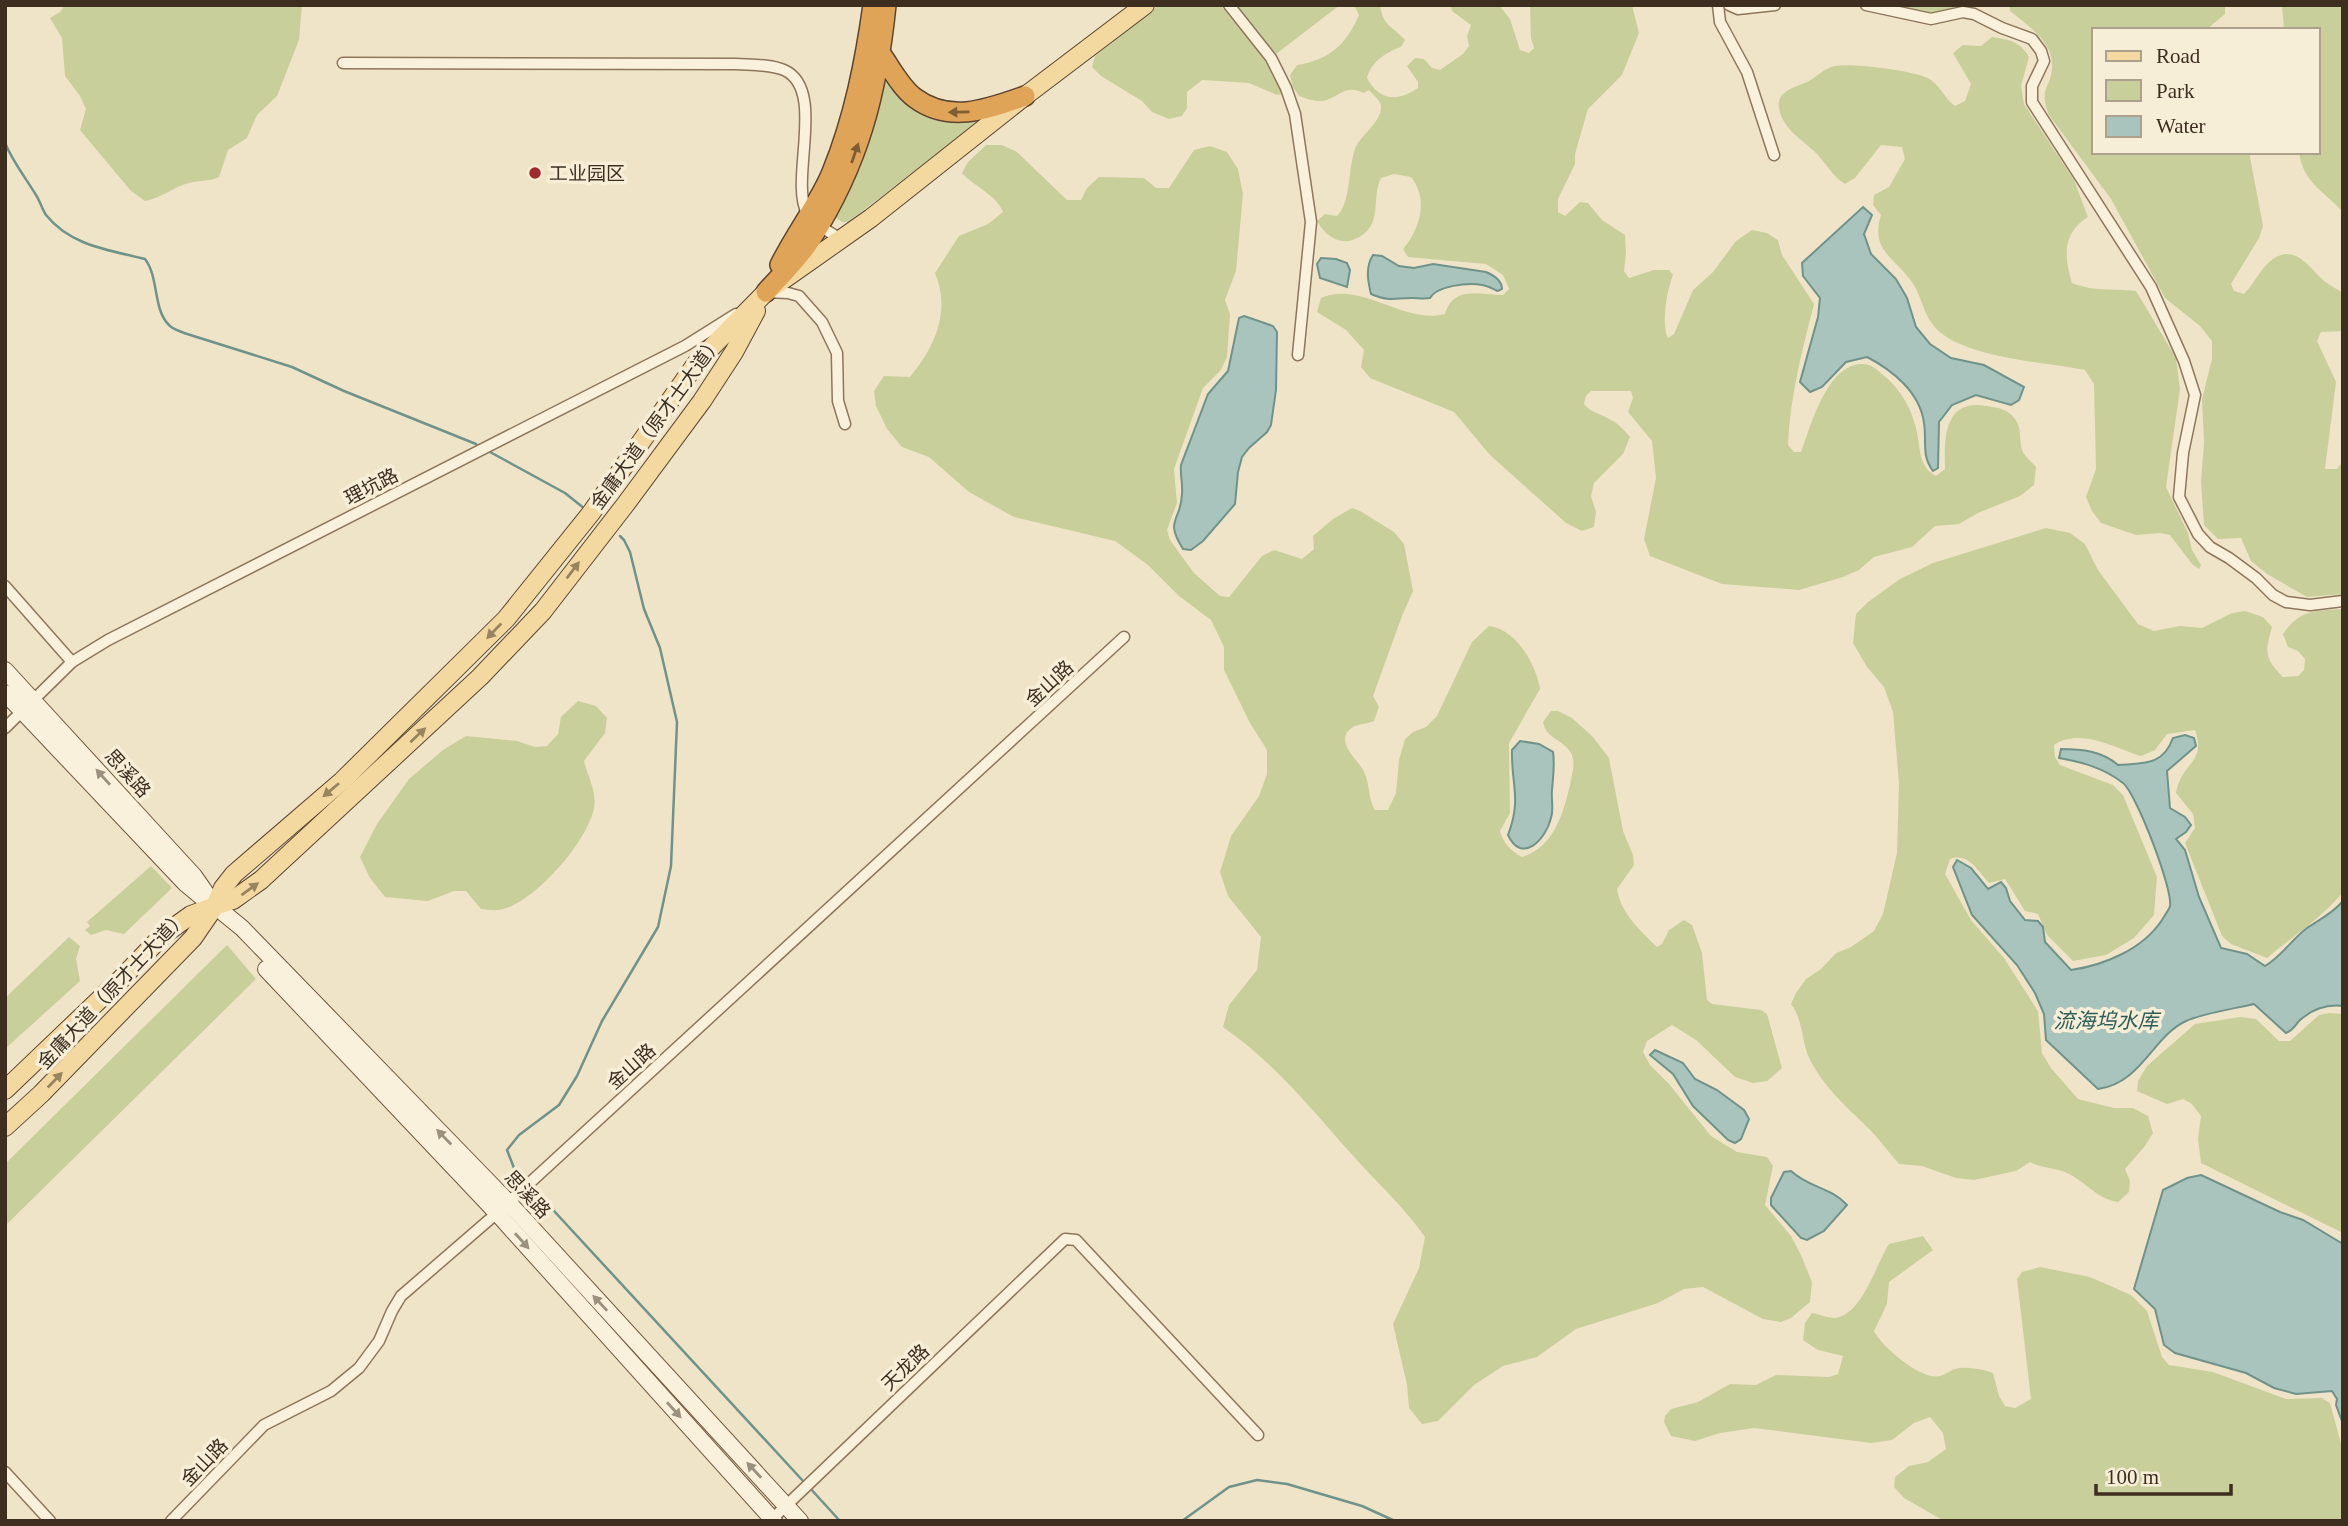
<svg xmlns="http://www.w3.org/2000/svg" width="2348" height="1526" viewBox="0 0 2348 1526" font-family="'Times New Roman','Noto Sans SC',serif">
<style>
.green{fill:#c9cf9b}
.water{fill:#a9c4bc;stroke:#6f938a;stroke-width:2}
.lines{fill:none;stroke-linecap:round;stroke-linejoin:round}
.stream{stroke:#6f938a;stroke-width:2.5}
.street-casing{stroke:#8d765c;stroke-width:13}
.secondary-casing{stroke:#6f573f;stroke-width:18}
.primary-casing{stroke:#5b4430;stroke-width:20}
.highway-casing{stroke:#5b4430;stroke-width:22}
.street{stroke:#faf1dc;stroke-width:10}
.secondary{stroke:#faf1dc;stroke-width:16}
.primary{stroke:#f3d9a0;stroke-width:18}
.highway{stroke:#e0a458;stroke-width:19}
.oneway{fill:#7e5d36}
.oneway2{fill:#988460}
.oneway3{fill:#9c907e}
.poi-dot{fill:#9e2a2b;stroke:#f7eed8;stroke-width:2.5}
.labels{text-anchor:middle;stroke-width:7;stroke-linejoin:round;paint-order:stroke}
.poi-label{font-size:19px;fill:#3d2e20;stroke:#f7eed8;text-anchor:start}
.street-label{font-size:19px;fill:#3d2e20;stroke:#f7eed8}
.water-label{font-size:21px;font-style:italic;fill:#2f5d5a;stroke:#f7eed8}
</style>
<rect width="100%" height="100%" fill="#f0e4c8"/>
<g class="green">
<path d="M 65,5 L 302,5 L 299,40 L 277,96 L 257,115 L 247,138 L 228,150 L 219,177 C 209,182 200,180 189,183 C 173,187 162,198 145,201 L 131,191 L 80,130 L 86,109 L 80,96 L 65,76 L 62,38 L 50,18 L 60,12 Z"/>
<polygon points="1159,5 1220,5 1264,56 1272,68 1283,94 1277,95 1249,83 1202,80 1187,92 1187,108 1182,116 1169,119 1152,112 1142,101 1101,76 1092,67 1095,56"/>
<polygon points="1237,5 1340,5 1276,54"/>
<path d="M 1350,5 L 1380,5 C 1383,27 1393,26 1405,40 L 1401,47 C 1386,52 1371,62 1367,78 C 1379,101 1398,102 1418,88 L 1418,82 L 1407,66 L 1415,58 L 1424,59 L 1432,68 L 1440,70 L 1463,54 L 1469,46 L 1467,36 L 1471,25 L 1452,11 L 1451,5 L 1499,5 L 1510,19 L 1520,50 L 1529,53 L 1534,48 L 1531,38 L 1530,5 L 1632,5 L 1639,33 L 1622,75 L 1588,109 L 1575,154 L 1575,164 L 1558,199 L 1558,212 L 1565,216 L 1580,202 L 1588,203 L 1602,220 L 1625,235 L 1626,253 L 1624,271 L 1629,278 L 1654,270 L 1669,270 L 1673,275 C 1667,290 1661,324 1668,338 L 1674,334 L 1693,290 L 1713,272 L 1736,241 L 1752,230 L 1767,233 L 1778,240 L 1782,255 L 1814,304 C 1802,351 1790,397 1788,445 L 1794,452 L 1801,452 C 1811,426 1827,363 1863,364 C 1871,364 1876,369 1882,374 C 1899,387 1911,407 1916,428 C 1921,446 1917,466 1936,476 L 1945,469 C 1944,438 1944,398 1987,406 C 1999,408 2008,409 2015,419 C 2022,428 2019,440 2022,450 C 2024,456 2032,462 2036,467 L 2034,485 L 2020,496 L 1978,513 L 1959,524 L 1935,526 L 1912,547 L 1874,557 L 1859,570 L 1843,577 L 1799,590 L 1722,584 L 1650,556 L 1644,539 L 1656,478 L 1652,441 L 1628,412 L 1633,398 L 1631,391 L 1591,391 L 1586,396 L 1584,404 C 1591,413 1602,414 1611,420 C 1619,424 1624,430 1630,437 L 1623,454 L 1594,483 L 1591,496 L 1596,512 L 1594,527 L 1582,531 L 1566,523 L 1490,455 L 1454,412 L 1370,378 L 1361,367 L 1364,350 L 1346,330 L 1317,312 L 1321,298 C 1361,280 1404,325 1445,314 C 1454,285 1479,295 1503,295 L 1509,289 L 1503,275 L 1486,264 L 1408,257 L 1403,249 C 1420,229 1429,199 1411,177 L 1394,174 L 1381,178 C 1371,198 1383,225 1359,237 C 1353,240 1349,242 1343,241 C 1331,240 1323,231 1317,221 L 1325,214 L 1337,216 C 1351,203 1348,168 1355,149 C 1360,135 1380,124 1381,108 C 1382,101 1373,95 1369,90 L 1364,93 C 1346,85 1343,94 1327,100 C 1318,103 1307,99 1299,96 L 1293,87 L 1290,75 L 1297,65 C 1329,60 1346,45 1359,15 L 1355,7 Z"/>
<path d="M 1895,5 L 1958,5 C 1941,21 1914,10 1895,5 Z"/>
<path d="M 2009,5 L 2225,5 L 2225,14 L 2206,30 L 2094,30 L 2094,152 L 2249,152 L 2263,226 L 2259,238 L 2231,284 L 2234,291 L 2244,294 C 2254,284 2261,267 2273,259 C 2295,244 2309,267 2324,281 C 2329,285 2337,289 2343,293 L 2343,331 L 2321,332 L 2317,341 L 2336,382 L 2325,469 L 2337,469 L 2343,461 L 2343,594 L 2307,597 L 2267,574 L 2251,561 L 2241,538 L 2218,539 L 2204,525 L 2201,482 L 2204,443 L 2202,399 L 2212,359 L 2212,341 L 2200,326 L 2165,298 L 2111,199 L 2049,115 C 2038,88 2051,89 2052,67 C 2054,42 2027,25 2010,11 Z"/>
<path d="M 2282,5 L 2343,5 L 2343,212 C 2324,191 2303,183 2299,152 L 2318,152 L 2318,30 L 2284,30 Z"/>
<path d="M 1992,37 C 2010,40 2020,41 2029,57 L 2021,86 L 2024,104 L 2074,180 L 2088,217 C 2062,233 2064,257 2072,283 C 2094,292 2113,288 2136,291 L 2176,358 L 2180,389 L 2166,487 L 2188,533 L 2192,550 L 2201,565 L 2199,569 L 2192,564 L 2170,535 L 2160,533 L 2136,535 L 2101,523 L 2092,511 L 2086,497 L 2096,469 L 2094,384 L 2085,370 C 2046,362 1958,358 1933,325 C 1922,311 1921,292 1909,278 C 1890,255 1871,248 1881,215 L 1873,205 L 1874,195 L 1889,187 L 1905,159 L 1902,147 L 1881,145 L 1855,178 L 1845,184 C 1832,176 1826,163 1816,153 C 1802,139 1783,130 1779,108 C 1776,91 1796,87 1807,82 C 1817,77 1824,68 1835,66 C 1851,63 1909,70 1925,77 C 1939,82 1943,97 1955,106 L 1965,101 L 1971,84 L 1953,53 L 1963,45 L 1981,46 Z"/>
<path d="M 886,82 C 901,86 912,110 929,117 C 945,125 963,118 978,122 L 848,222 L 842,222 L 833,216 L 881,87 Z"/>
<path d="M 986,145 L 1002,145 L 1017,152 L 1067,200 L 1081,200 L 1087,188 L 1099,177 L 1144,178 L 1156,188 L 1169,188 L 1194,150 L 1210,146 L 1227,152 L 1238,169 L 1243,194 L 1236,271 L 1225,300 L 1230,314 L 1227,357 L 1221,370 L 1203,388 L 1174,469 L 1177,503 L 1167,530 L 1170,540 L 1194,573 L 1220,596 L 1229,597 L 1262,556 L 1274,550 L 1302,559 L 1314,549 L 1313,536 L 1333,519 L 1352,508 L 1360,511 L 1394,532 L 1404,544 L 1413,591 L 1402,616 L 1373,696 L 1379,707 L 1374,721 C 1368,724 1358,724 1353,727 C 1331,742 1361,761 1365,774 C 1370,786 1368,799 1375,810 L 1388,810 L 1396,793 L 1399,760 L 1405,739 L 1413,732 L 1426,727 L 1437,716 L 1472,642 L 1489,626 C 1516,629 1536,664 1540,689 L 1509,743 L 1510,813 L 1500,831 C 1503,843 1511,851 1522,857 C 1554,847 1563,814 1570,785 C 1572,774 1576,763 1571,753 C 1563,739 1546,739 1543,722 L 1551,711 L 1558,711 L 1572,718 L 1593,737 L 1609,758 L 1623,831 L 1633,855 L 1634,865 L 1617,889 C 1621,914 1640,930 1657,947 L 1662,944 L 1669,930 L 1684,920 L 1692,925 L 1702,953 L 1707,1000 L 1712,1004 L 1761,1010 L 1767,1014 L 1782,1068 L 1767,1081 L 1753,1083 L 1735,1077 L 1696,1040 L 1672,1025 L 1647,1041 L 1643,1052 L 1650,1065 L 1669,1084 L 1711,1136 L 1737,1152 L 1767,1157 L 1773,1166 L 1765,1205 L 1791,1236 L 1801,1255 L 1812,1282 L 1810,1302 L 1791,1318 L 1781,1322 L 1763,1319 L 1703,1287 L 1684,1289 L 1658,1303 L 1576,1329 L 1537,1357 L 1503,1366 L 1474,1385 L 1438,1421 L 1422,1424 L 1409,1408 L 1407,1385 L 1393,1324 L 1419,1268 L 1425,1237 C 1402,1204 1372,1178 1346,1148 C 1308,1105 1271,1060 1223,1027 L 1229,1005 L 1257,970 L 1261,937 L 1228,896 L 1220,872 L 1231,836 L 1259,796 L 1267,774 L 1267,750 L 1250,723 L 1224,670 L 1224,647 L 1211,620 L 1179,596 L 1148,565 L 1115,541 L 1014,517 L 969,492 L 929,457 L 902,447 L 887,429 L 876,406 L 874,391 L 884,376 L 910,377 C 935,347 951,311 935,273 L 959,236 L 988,224 L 1003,212 C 996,194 974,187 962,173 L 968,162 Z"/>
<path d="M 2046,528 L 2070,533 L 2085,544 L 2098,570 L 2138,624 L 2154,631 L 2180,626 L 2202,628 L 2232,613 L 2245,611 L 2263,617 L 2272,627 C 2265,652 2264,658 2283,677 L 2298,676 L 2304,670 L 2305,659 L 2298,651 L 2288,647 L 2283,634 C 2300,609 2315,611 2343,609 L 2343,892 C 2322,918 2293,936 2267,958 L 2231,944 L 2222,936 L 2185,843 L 2195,828 L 2193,814 L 2176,793 C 2181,762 2207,763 2195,730 L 2167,734 L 2155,750 L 2141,756 C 2115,748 2080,727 2054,745 L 2055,757 L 2060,765 L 2113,785 L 2123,795 L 2157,877 L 2154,915 L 2134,938 L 2106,955 L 2073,961 L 2047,935 L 2038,914 L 2025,911 L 2005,879 L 1989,883 C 1978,871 1968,852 1950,859 L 1945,874 L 1971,920 L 2004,958 L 2038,1011 L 2042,1053 L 2051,1068 L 2078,1099 L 2114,1108 L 2133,1108 L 2148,1116 L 2153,1133 L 2145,1146 L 2125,1169 L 2130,1181 L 2129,1192 L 2118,1202 C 2097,1199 2087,1183 2069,1174 C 2056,1167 2043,1169 2030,1162 L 2016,1171 L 1974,1180 L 1956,1178 L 1922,1166 L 1899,1164 C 1887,1150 1876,1135 1863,1123 C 1843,1104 1823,1085 1810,1060 C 1801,1042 1804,1021 1791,1004 L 1796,993 L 1806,979 L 1821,969 L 1836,953 L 1851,947 L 1874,931 L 1883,914 L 1897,853 L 1899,783 L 1893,712 L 1884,687 L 1867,667 L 1853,643 L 1856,614 L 1868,602 L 1900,579 L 1933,563 Z"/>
<path d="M 578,701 L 596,706 L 607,718 L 605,733 L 584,761 C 588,777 597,792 594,808 C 588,841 531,908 497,910 C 492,911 486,909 481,909 L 466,891 L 454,891 L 428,901 L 385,897 L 370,878 L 360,857 L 377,824 L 409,779 L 443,750 L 466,736 L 517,741 L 535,747 L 547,746 L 558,734 L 561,717 Z"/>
<polygon points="151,866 172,888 124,934 106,930 91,935 85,930 90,926 87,922"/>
<polygon points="69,937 80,946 76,959 80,981 5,1049 5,998"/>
<polygon points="227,945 256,979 5,1226 5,1164"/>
<polygon points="2329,1013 2343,1014 2343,1233 2201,1163 2198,1139 2201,1116 2192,1104 2183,1099 2167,1104 2137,1091 2138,1081 2147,1066 2195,1024 2240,1017 2256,1019 2279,1041 2290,1041 2319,1015"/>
<path d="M 1923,1236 L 1933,1250 L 1889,1282 L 1887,1304 L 1874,1331 C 1882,1347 1922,1381 1940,1376 C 1945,1375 1950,1370 1955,1369 C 1966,1366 1982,1369 1993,1373 L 1999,1396 L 2005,1406 L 2015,1408 L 2031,1399 L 2017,1279 L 2022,1272 L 2040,1267 L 2090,1277 L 2131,1295 L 2147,1311 L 2162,1357 L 2169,1365 L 2213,1372 L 2286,1399 L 2322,1398 L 2330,1403 L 2343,1451 L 2343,1521 L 1944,1521 L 1904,1498 L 1894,1487 L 1895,1477 L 1909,1466 L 1928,1462 L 1946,1449 L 1943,1433 L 1930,1417 L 1914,1423 L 1892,1440 L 1871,1443 L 1754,1428 L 1720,1433 L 1695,1441 L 1671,1436 L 1664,1422 L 1665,1416 L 1671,1409 L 1698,1402 L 1730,1384 L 1756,1385 L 1776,1375 L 1829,1377 L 1838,1374 L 1843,1356 L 1818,1350 L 1803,1340 L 1805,1323 L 1812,1313 C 1819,1314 1828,1318 1834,1318 C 1862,1316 1876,1264 1889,1244 Z"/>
</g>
<g class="water">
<path d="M 1863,207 L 1872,215 L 1864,234 L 1871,254 L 1896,279 L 1907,298 L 1916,327 L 1930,344 L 1951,358 L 1984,365 L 2024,387 L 2019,400 L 2011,405 L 1976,395 L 1952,405 L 1939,422 L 1938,468 L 1933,471 C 1921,455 1927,441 1924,423 C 1920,392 1892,370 1867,357 L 1846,362 L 1822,387 L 1810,392 L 1800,382 L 1818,317 L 1820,298 L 1803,276 L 1802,263 Z"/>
<path d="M 1373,255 L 1382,256 L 1399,266 L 1414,268 L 1433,264 L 1486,272 C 1493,275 1502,280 1502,289 L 1498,291 C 1493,289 1488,286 1482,285 C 1468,282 1437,286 1430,298 C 1423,299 1418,298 1412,298 C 1394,298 1390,302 1371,294 C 1368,282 1365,267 1373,255 Z"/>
<polygon points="1321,258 1336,259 1347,263 1350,270 1347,287 1320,278 1317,264"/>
<path d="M 1244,316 L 1273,326 L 1277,332 L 1276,390 L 1271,425 L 1267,432 L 1249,448 L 1242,457 L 1238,472 L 1235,504 L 1203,541 L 1191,550 L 1183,549 C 1164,519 1181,522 1182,494 C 1183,484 1180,475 1181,465 L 1208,394 L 1228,371 L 1239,318 Z"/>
<path d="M 2185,735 L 2194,738 L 2196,746 L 2167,771 L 2170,808 L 2185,817 L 2191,825 L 2186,832 L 2176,839 L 2185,850 L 2199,897 L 2221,948 L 2247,954 L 2265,966 C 2282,956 2291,940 2307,928 C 2320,919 2332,914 2343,901 L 2343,1006 C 2326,1004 2312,1009 2299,1021 C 2294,1027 2293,1030 2286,1033 L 2254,1004 C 2237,1008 2200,1014 2186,1021 C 2153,1036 2142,1083 2098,1089 L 2046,1040 L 2044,1014 L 2035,993 L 2017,965 L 1972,915 L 1953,867 L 1957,860 L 1971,868 L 1988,889 L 2001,882 L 2006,888 L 2010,901 L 2025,920 L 2038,921 L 2043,927 L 2045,942 L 2071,970 C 2105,965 2143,949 2162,920 C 2164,916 2169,910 2170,906 C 2173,889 2136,793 2123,783 C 2104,768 2082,762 2059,758 L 2061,749 C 2082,749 2102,751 2118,765 C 2143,763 2163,766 2173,738 Z"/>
<path d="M 1520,741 L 1539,744 L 1553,752 C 1555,765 1553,777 1552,790 C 1551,800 1554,809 1551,818 C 1546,839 1522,865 1508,835 C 1522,798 1511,785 1512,750 Z"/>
<polygon points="1655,1050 1683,1063 1695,1079 1717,1090 1744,1110 1749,1119 1741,1139 1735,1143 1728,1140 1693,1106 1673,1074 1650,1055"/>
<path d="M 1791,1171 C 1809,1188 1831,1187 1847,1205 L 1824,1231 L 1807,1240 L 1801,1238 L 1771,1205 L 1771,1198 L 1784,1172 Z"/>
<polygon points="2201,1175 2280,1212 2303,1220 2343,1244 2343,1424 2336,1405 2337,1399 2332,1391 2296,1394 2274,1388 2246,1373 2175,1353 2164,1345 2155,1309 2134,1289 2163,1190 2187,1178"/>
</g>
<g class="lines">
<g class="stream">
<path d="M 5,143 C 13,162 25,177 36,195 C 40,201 42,209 46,215 C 71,246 109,250 145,259 C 159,277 153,310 169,325 C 172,329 180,331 184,333 L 292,367 L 344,391 L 476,444"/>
<polyline points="490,452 565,493 585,509"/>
<polyline points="527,1181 514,1168 507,1150 519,1135 559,1105 577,1076 602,1021 658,927 671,866 677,722 660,648 644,609 630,552 624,540 620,536"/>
<polyline points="531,1186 804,1482"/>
<polyline points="809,1487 840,1521"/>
<polyline points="1182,1521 1229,1487 1257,1480 1287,1484 1362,1506 1395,1521"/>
</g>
<g class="street-casing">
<g id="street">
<polyline points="1229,5 1271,58 1286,88 1295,114 1311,222 1298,355"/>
<polyline points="1718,5 1720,22 1747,72 1774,155"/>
<polyline points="1729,5 1738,9 1775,5"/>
<polyline points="1866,5 1931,19 1963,12 1974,14 2002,28 2032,39 2041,51 2044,61 2032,86 2032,102 2151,287 2184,361 2195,395 2183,453 2179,497 2198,534 2210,547 2229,558 2256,578 2273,595 2286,602 2310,605 2343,601"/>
<path d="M 343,63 L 736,64 C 751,65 770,64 784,70 C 827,89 789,180 807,213 C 814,225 830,232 841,239"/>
<polyline points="766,292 788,293 799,296 822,322 837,353 838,401 845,424"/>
<polyline points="5,586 72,662"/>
<polyline points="5,728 72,662 108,640 685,346 736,314"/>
<polyline points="5,1472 50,1521"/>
<polyline points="171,1521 264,1425 331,1391 359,1368 379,1341 392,1311 401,1296 497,1213 1124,637"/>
<polyline points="770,1521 1065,1239 1076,1240 1258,1435"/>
</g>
</g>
<g class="secondary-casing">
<g id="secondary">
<polyline points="5,670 194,876 215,906 242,928 508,1202 800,1521"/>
<polyline points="5,693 185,883 203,898"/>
<polyline points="266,969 497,1213 774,1521"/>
</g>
</g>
<g class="primary-casing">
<g id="primary">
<polyline points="5,1090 121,979 163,935 191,915 215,906 223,888 234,874 342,781 506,619 591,513 698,361 766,292 871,218 1025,96 1145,5"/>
<polyline points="5,1127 41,1094 193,938 215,906 233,900 261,880 480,677 543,611 625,505 702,401 734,352 756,311"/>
</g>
</g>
<g class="highway-casing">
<g id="highway">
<path d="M 881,54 C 891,68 901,88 915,98 C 950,124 988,109 1025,96"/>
<path d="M 780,265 C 795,234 820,202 832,172 C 854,118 865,62 873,5"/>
<path d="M 766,292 C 781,275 799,258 811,239 C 859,163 877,94 886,5"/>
</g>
</g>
<use href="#street" class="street"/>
<use href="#secondary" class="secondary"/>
<use href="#primary" class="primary"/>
<use href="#highway" class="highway"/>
</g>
<defs><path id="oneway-solid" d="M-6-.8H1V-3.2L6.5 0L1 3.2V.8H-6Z" transform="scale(1.75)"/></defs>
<g class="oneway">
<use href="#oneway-solid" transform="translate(959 112) rotate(179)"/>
<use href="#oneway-solid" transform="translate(855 153) rotate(-71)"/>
</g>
<g class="oneway2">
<use href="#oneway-solid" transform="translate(573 570) rotate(-53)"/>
<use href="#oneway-solid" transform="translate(494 631) rotate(134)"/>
<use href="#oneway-solid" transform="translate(418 735) rotate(-43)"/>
<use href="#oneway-solid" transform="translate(331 790) rotate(140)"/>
<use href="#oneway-solid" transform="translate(250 889) rotate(-36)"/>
<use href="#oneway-solid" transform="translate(55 1080) rotate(-46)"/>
</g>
<g class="oneway3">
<use href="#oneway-solid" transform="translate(103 777) rotate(-132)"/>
<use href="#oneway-solid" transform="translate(444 1137) rotate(-134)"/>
<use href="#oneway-solid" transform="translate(522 1241) rotate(48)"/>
<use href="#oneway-solid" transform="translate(600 1303) rotate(-133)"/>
<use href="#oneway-solid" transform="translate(674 1410) rotate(48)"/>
<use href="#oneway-solid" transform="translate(754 1470) rotate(-133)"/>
</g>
<circle class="poi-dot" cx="535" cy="173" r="7"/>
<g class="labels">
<g class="poi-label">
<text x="549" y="180">工业园区</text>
</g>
<g class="street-label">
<text transform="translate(656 422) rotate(-54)" y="7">金庸大道（原才士大道）</text>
<text transform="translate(371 486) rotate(-27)" y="7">理坑路</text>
<text transform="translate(1049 683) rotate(-43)" y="7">金山路</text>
<text transform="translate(128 773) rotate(48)" y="7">思溪路</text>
<text transform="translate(112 989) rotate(-47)" y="7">金庸大道（原才士大道）</text>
<text transform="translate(631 1066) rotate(-42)" y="7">金山路</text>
<text transform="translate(528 1194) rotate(47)" y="7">思溪路</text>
<text transform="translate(905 1367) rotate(-44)" y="7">天龙路</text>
<text transform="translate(204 1462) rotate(-46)" y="7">金山路</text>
</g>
<g class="water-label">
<text x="2106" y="1028">流海坞水库</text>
</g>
</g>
<rect width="2348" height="1526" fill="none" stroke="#3d2e20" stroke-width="14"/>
<rect x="2092" y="28" width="228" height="126" fill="#f7eed8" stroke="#ada18e" stroke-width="2"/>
<rect x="2106" y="51" width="35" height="10" fill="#f3d9a0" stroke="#ada18e" stroke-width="2"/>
<text x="2156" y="63" font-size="21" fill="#3d2e20">Road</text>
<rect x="2106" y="80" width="35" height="21" fill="#c9cf9b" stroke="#ada18e" stroke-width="2"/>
<text x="2156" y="98" font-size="21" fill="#3d2e20">Park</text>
<rect x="2106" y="116" width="35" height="21" fill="#a9c4bc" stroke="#ada18e" stroke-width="2"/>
<text x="2156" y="133" font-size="21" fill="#3d2e20">Water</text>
<path d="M2096 1484v10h135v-10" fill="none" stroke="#3d2e20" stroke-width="3.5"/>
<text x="2106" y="1484" font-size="21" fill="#3d2e20" stroke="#f7eed8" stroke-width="5" paint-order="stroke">100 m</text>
</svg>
